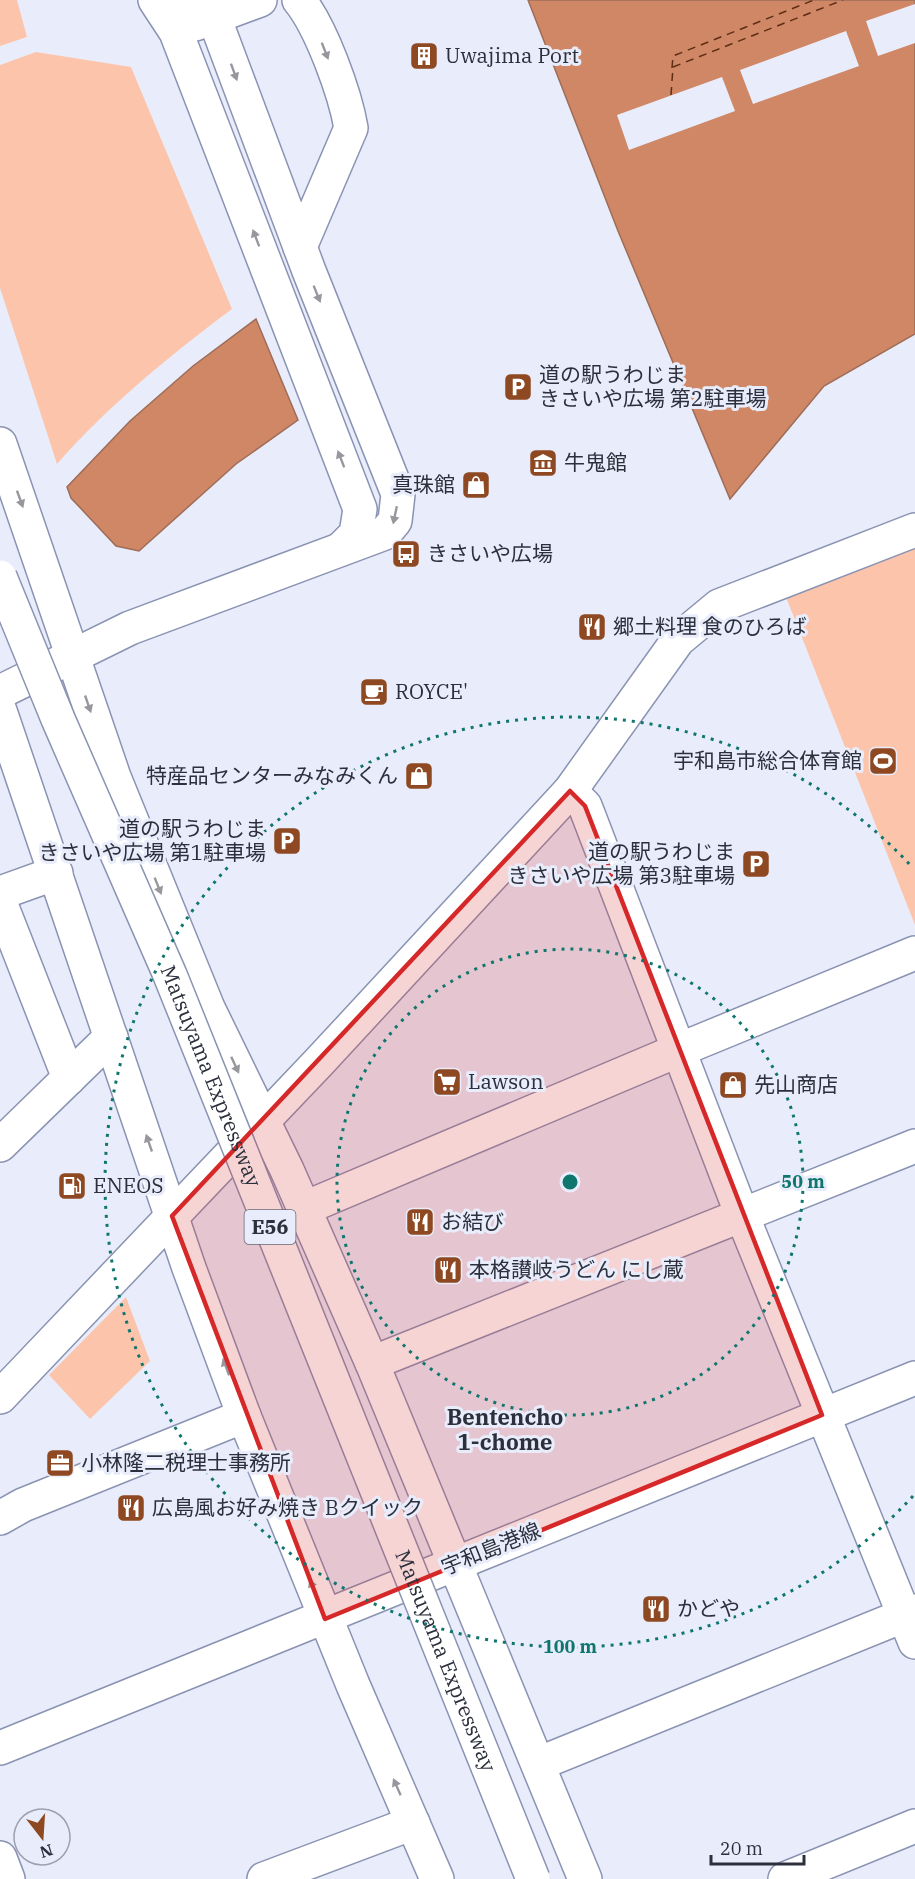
<svg xmlns="http://www.w3.org/2000/svg" width="915" height="1879" viewBox="0 0 915 1879" font-family="'IBM Plex Serif','Noto Sans JP',serif">
<style>
.green{fill:#fcc5ab}
.water{fill:#cf8765;stroke:#9e6d59;stroke-width:1.5}
.pier{fill:#e9edfb}
.lines{fill:none;stroke-linecap:round;stroke-linejoin:round}
.ferry{stroke:#5d2e15;stroke-width:1.5;stroke-dasharray:8 6;stroke-linecap:butt}
.minor-casing{stroke:#8a93b2;stroke-width:36}
.major-casing{stroke:#8a93b2;stroke-width:36}
.minor{stroke:#fff;stroke-width:33}
.major{stroke:#fff;stroke-width:33}
.highway-bridge-casing{stroke:#8a93b2;stroke-width:36;stroke-linecap:butt}
.highway-bridge{stroke:#fff;stroke-width:33}
.oneway{fill:#96989e}
.marked{fill:#d62828;fill-opacity:0.2;stroke:#d62828;stroke-width:4.5;stroke-linejoin:round}
.ring{fill:none;stroke:#0f766e;stroke-width:3;stroke-dasharray:3 6}
.labels{text-anchor:middle;stroke-width:6;stroke-linejoin:round;paint-order:stroke}
.shield{fill:#e9edfb;stroke:#656975;stroke-width:1.5}
.shield-label{font-size:20px;font-weight:bold;fill:#2c303c}
.poi-label{font-size:21px;fill:#2c303c;stroke:#e9edfb;text-anchor:start}
.street-label{font-size:21px;fill:#2c303c;stroke:#e9edfb}
.neighbourhood-label{font-size:22px;font-weight:bold;fill:#2c303c;stroke:#e9edfb}
.centre{fill:#0f766e;stroke:#e9edfb;stroke-width:3}
.ring-label{font-size:18px;text-anchor:middle;font-weight:bold;fill:#0f766e;stroke:#e9edfb;stroke-width:6;stroke-linejoin:round;paint-order:stroke}
</style>
<rect width="100%" height="100%" fill="#e9edfb"/>
<g class="green">
<polygon points="0,0 17,0 27,37 0,46"/>
<path d="M 36,52 L 131,67 L 232,309 C 169,356 109,405 57,464 L 0,288 L 0,65 Z"/>
<polygon points="915,546 915,925 786,597"/>
<polygon points="126,1297 150,1361 90,1419 49,1375"/>
</g>
<g class="water">
<polygon points="528,0 915,0 915,334 824,386 730,499 618,231"/>
<polygon points="256,319 298,420 236,464 139,551 116,546 71,498 67,487 130,421 193,366"/>
</g>
<g class="pier">
<polygon points="915,4 915,43 878,56 866,21"/>
<polygon points="846,31 859,66 753,104 740,70"/>
<polygon points="722,77 735,111 629,150 617,115"/>
</g>
<g class="lines">
<g class="ferry">
<polyline points="672,68 673,56 814,0"/>
<polyline points="671,95 673,67 843,0"/>
</g>
<g class="minor-casing">
<g id="minor">
<polyline points="155,0 176,32 360,509 356,534 341,549"/>
<path d="M 299,0 C 321,27 345,93 351,128 L 300,247"/>
<polyline points="195,24 260,0"/>
<polyline points="0,444 114,777 208,1008 287,1170 372,1363 585,1879"/>
<polyline points="0,692 130,628 385,533 395,521 398,494 309,271 214,17 171,0"/>
<polyline points="0,711 189,1268 244,1416 353,1685 437,1879"/>
<polyline points="570,791 585,806 742,1215 915,1642"/>
<polyline points="0,893 56,873"/>
<polyline points="0,902 69,1078"/>
<polyline points="0,1145 111,1037"/>
<polyline points="305,1208 679,1050 915,953"/>
<polyline points="372,1363 915,1146"/>
<polyline points="0,1397 320,1061 570,791 678,640 719,606 915,530"/>
<polyline points="0,1518 23,1505 244,1416"/>
<polyline points="538,1764 915,1611"/>
<polyline points="0,1858 8,1879"/>
<polyline points="264,1879 413,1823"/>
<polyline points="785,1879 915,1826"/>
</g>
</g>
<g class="major-casing">
<polyline id="major" points="0,1748 915,1378"/>
</g>
<use href="#minor" class="minor"/>
<use href="#major" class="major"/>
<g class="highway-bridge-casing">
<g id="highway-bridge">
<path id="s1" d="M 0,577 L 58,719 L 170,975 L 533,1879"/>
</g>
</g>
<use href="#highway-bridge" class="highway-bridge"/>
</g>
<defs><path id="oneway-solid" d="M-6-.8H1V-3.2L6.5 0L1 3.2V.8H-6Z" transform="scale(1.5)"/></defs>
<g class="oneway">
<use href="#oneway-solid" transform="translate(325 51) rotate(69)"/>
<use href="#oneway-solid" transform="translate(234 72) rotate(70)"/>
<use href="#oneway-solid" transform="translate(256 238) rotate(-111)"/>
<use href="#oneway-solid" transform="translate(317 294) rotate(68)"/>
<use href="#oneway-solid" transform="translate(341 459) rotate(-111)"/>
<use href="#oneway-solid" transform="translate(20 499) rotate(70)"/>
<use href="#oneway-solid" transform="translate(395 515) rotate(102)"/>
<use href="#oneway-solid" transform="translate(88 704) rotate(71)"/>
<use href="#oneway-solid" transform="translate(158 886) rotate(68)"/>
<use href="#oneway-solid" transform="translate(235 1065) rotate(65)"/>
<use href="#oneway-solid" transform="translate(149 1143) rotate(-109)"/>
<use href="#oneway-solid" transform="translate(226 1367) rotate(-110)"/>
<use href="#oneway-solid" transform="translate(313 1588) rotate(-112)"/>
<use href="#oneway-solid" transform="translate(397 1787) rotate(-114)"/>
</g>
<path class="marked" d="M 570,791 L 585,806 L 822,1415 L 325,1619 L 172,1216 Z"/>
<g class="ring">
<circle cx="570" cy="1182" r="233"/>
<path d="M913 1496A465 465 0 1 1 913 868"/>
</g>
<defs>
<g id="building-square" transform="scale(1.5)"><rect x="-9" y="-9" width="18" height="18" rx="4" fill="#8e4822" stroke="#e9edfb"/><path d="M-4-6H4V6H1V3H-1V6H-4ZM-2.5-4.3h1.7v1.8h-1.7ZM.8-4.3h1.7v1.8H.8ZM-2.5-1h1.7V.8h-1.7ZM.8-1h1.7V.8H.8Z" fill="#fff"/></g>
<g id="parking-square" transform="scale(1.5)"><rect x="-9" y="-9" width="18" height="18" rx="4" fill="#8e4822" stroke="#e9edfb"/><path d="M-3.5-5.5H1a3.5 3.5 0 0 1 0 7H-1V5.5H-3.5ZM-1-3.4V-.6H.8a1.4 1.4 0 0 0 0-2.8Z" fill="#fff"/></g>
<g id="museum-square" transform="scale(1.5)"><rect x="-9" y="-9" width="18" height="18" rx="4" fill="#8e4822" stroke="#e9edfb"/><path d="M0-6L6-3V-2H-6V-3ZM-5-1h2V3h-2ZM-1-1h2V3h-2ZM3-1h2V3H3ZM-6 4H6V6H-6Z" fill="#fff"/></g>
<g id="shop-square" transform="scale(1.5)"><rect x="-9" y="-9" width="18" height="18" rx="4" fill="#8e4822" stroke="#e9edfb"/><path d="M-5-2.5h2.3a2.7 3.5 0 0 1 5.4 0H5L5.5 6h-11ZM-1.5-2.5h3a1.5 2.3 0 0 0-3 0Z" fill="#fff"/></g>
<g id="bus-square" transform="scale(1.5)"><rect x="-9" y="-9" width="18" height="18" rx="4" fill="#8e4822" stroke="#e9edfb"/><path d="M-5-6H5V4H4V6H2V4H-2V6H-4V4H-5ZM-3.5-4V0h7V-4ZM-3.5 1.2v1.5H-2V1.2ZM2 1.2v1.5H3.5V1.2Z" fill="#fff"/></g>
<g id="restaurant-square" transform="scale(1.5)"><rect x="-9" y="-9" width="18" height="18" rx="4" fill="#8e4822" stroke="#e9edfb"/><path d="M-5-6h1v4h1v-4h1v4h1v-4h1v5L-1.5 .5V6h-2V.5L-5-1ZM5-6V6H3V1.5H1.5Q1.5-4 5-6Z" fill="#fff"/></g>
<g id="cafe-square" transform="scale(1.5)"><rect x="-9" y="-9" width="18" height="18" rx="4" fill="#8e4822" stroke="#e9edfb"/><path d="M-5.5-4.5H6V0H3Q3 3.5 0 3.5H-2.5Q-5.5 3.5-5.5 0ZM3-3.2v2h1.7v-2ZM-6 4.5H4V6H-6Z" fill="#fff"/></g>
<g id="stadium-square" transform="scale(1.5)"><rect x="-9" y="-9" width="18" height="18" rx="4" fill="#8e4822" stroke="#e9edfb"/><path d="M0-5a6.5 5 0 1 0 0 10a6.5 5 0 1 0 0-10ZM-3.5-1.8h7v3.6h-7Z" fill="#fff"/></g>
<g id="supermarket-square" transform="scale(1.5)"><rect x="-9" y="-9" width="18" height="18" rx="4" fill="#8e4822" stroke="#e9edfb"/><path d="M-6-5.5h2.5l.6 2H6L4.5 2H-2.5L-4.4-4H-6ZM-1.5 3.2a1.3 1.3 0 1 0 .1 0ZM3 3.2a1.3 1.3 0 1 0 .1 0Z" fill="#fff"/></g>
<g id="fuel-square" transform="scale(1.5)"><rect x="-9" y="-9" width="18" height="18" rx="4" fill="#8e4822" stroke="#e9edfb"/><path d="M-5.5-6h7V0h2V4h1.3V-2.5L3-4.5l.8-.8L6-3V5H2.5V1h-1V6h-7ZM-4.2-4.7v3.2H.2V-4.7Z" fill="#fff"/></g>
<g id="office-square" transform="scale(1.5)"><rect x="-9" y="-9" width="18" height="18" rx="4" fill="#8e4822" stroke="#e9edfb"/><path d="M-6-3h4V-5.5h4V-3h4V5H-6ZM-1-4.5V-3h2v-1.5ZM-6 0V1H6V0Z" fill="#fff"/></g>
</defs>
<g fill-rule="evenodd">
<use href="#building-square" x="424" y="56"/>
<use href="#parking-square" x="518" y="387"/>
<use href="#museum-square" x="543" y="463"/>
<use href="#shop-square" x="476" y="485"/>
<use href="#bus-square" x="406" y="554"/>
<use href="#restaurant-square" x="592" y="627"/>
<use href="#cafe-square" x="374" y="692"/>
<use href="#stadium-square" x="883" y="761"/>
<use href="#shop-square" x="419" y="776"/>
<use href="#parking-square" x="287" y="841"/>
<use href="#parking-square" x="756" y="864"/>
<use href="#supermarket-square" x="447" y="1082"/>
<use href="#shop-square" x="733" y="1085"/>
<use href="#fuel-square" x="72" y="1186"/>
<use href="#restaurant-square" x="420" y="1222"/>
<use href="#restaurant-square" x="448" y="1270"/>
<use href="#office-square" x="60" y="1463"/>
<use href="#restaurant-square" x="131" y="1508"/>
<use href="#restaurant-square" x="656" y="1609"/>
</g>
<g class="labels">
<rect class="shield" x="244.5" y="1210" width="51" height="34" rx="4.5"/>
<g class="shield-label">
<text x="270" y="1234">E56</text>
</g>
<g class="poi-label">
<text x="445" y="63">Uwajima Port</text>
<text x="539" y="382">道の駅うわじま<tspan x="539" dy="24">きさいや広場 第2駐車場</tspan></text>
<text x="564" y="470">牛鬼館</text>
<text x="455" y="492" text-anchor="end">真珠館</text>
<text x="427" y="561">きさいや広場</text>
<text x="613" y="634">郷土料理 食のひろば</text>
<text x="395" y="699">ROYCE'</text>
<text x="862" y="768" text-anchor="end">宇和島市総合体育館</text>
<text x="398" y="783" text-anchor="end">特産品センターみなみくん</text>
<text x="266" y="836" text-anchor="end">道の駅うわじま<tspan x="266" dy="24">きさいや広場 第1駐車場</tspan></text>
<text x="735" y="859" text-anchor="end">道の駅うわじま<tspan x="735" dy="24">きさいや広場 第3駐車場</tspan></text>
<text x="468" y="1089">Lawson</text>
<text x="754" y="1092">先山商店</text>
<text x="93" y="1193">ENEOS</text>
<text x="441" y="1229">お結び</text>
<text x="469" y="1277">本格讃岐うどん にし蔵</text>
<text x="81" y="1470">小林隆二税理士事務所</text>
<text x="152" y="1515">広島風お好み焼き Bクイック</text>
<text x="677" y="1616">かどや</text>
</g>
<g class="street-label">
<text dy="7" stroke="none"><textPath href="#s1" startOffset="542">Matsuyama Expressway</textPath></text>
<text transform="translate(491 1549) rotate(-22)" y="7">宇和島港線</text>
<text dy="7" stroke="none"><textPath href="#s1" startOffset="1172">Matsuyama Expressway</textPath></text>
</g>
<g class="neighbourhood-label">
<text x="505" y="1425">Bentencho<tspan x="505" dy="25">1-chome</tspan></text>
</g>
</g>
<circle cx="570" cy="1182" r="9" class="centre"/>
<g class="ring-label">
<text x="803" y="1188">50 m</text>
<text x="570" y="1653">100 m</text>
</g>
<g transform="translate(42 1837) rotate(163)"><circle r="28" fill="#e9edfb" stroke="#9da1af" stroke-width="1.5"/>
<path d="M0-4.5L10 22L0 15L-10 22Z" fill="#8e4822"/>
<text y="-9" font-size="16" font-weight="bold" text-anchor="middle" fill="#2c303c">N</text>
</g>
<path d="M711 1855v9h93v-9" fill="none" stroke="#2c303c" stroke-width="3"/>
<text x="720" y="1855" font-size="18" fill="#2c303c" stroke="#e9edfb" stroke-width="4.5" paint-order="stroke">20 m</text>
</svg>
